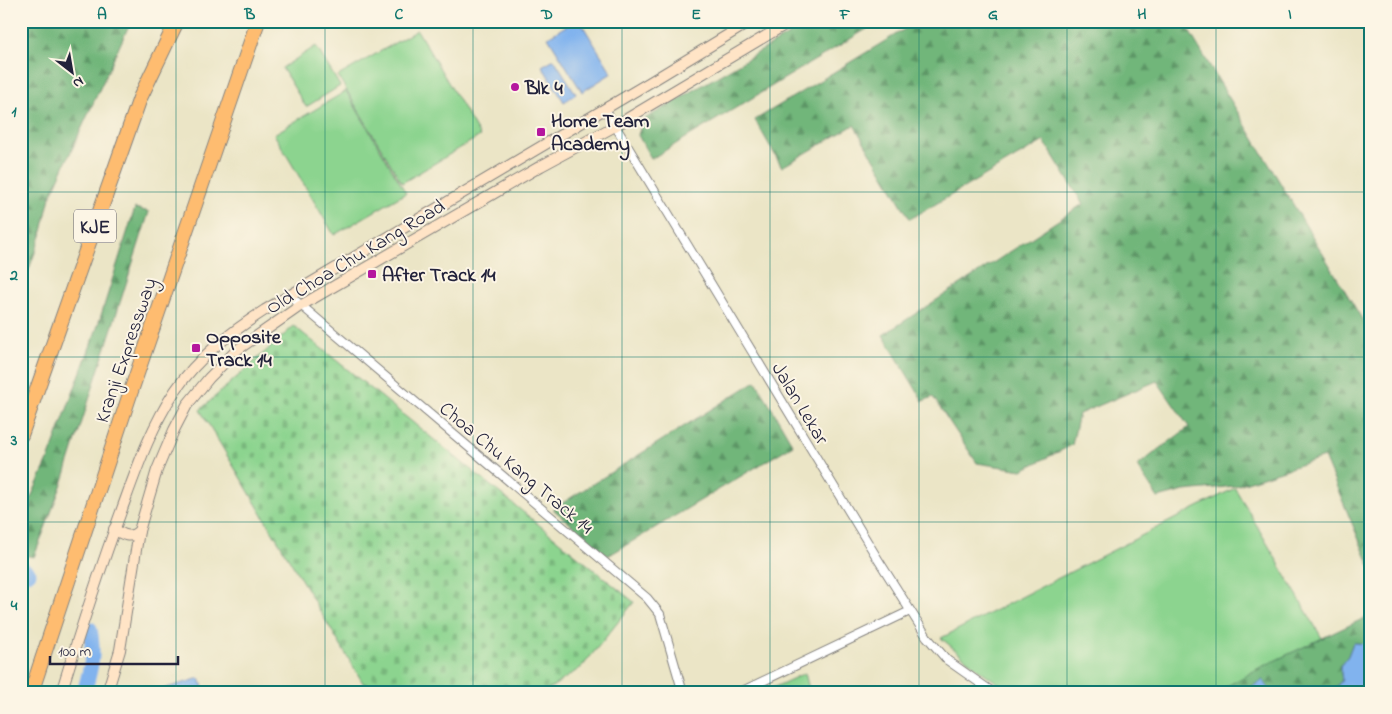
<svg xmlns="http://www.w3.org/2000/svg" width="1392" height="714" viewBox="0 0 1392 714" font-family="'Indie Flower',sans-serif">
<style>
.green{fill:#8cd48f;stroke:#577b65}
.forest{fill:url(#forest-firs);stroke:#4a6c5a}
.cemetery{fill:url(#cemetery-stones);stroke:#577b65}
.water{fill:#81b3ee;stroke:#526a94}
.lines{fill:none;stroke-linecap:round;stroke-linejoin:round}
.river{stroke:#81b3ee;stroke-width:15}
.street-casing{stroke:#868480;stroke-width:10}
.secondary-casing{stroke:#868480;stroke-width:12}
.highway-casing{stroke:#868480;stroke-width:16}
.street{stroke:#fff;stroke-width:8}
.secondary{stroke:#ffe4c6;stroke-width:10}
.highway{stroke:#febc70;stroke-width:14}
.grid{fill:none;stroke:#0f766e;stroke-width:1;stroke-opacity:0.55}
.poi-dot{fill:#b5179e;stroke:#fcf5e5;stroke-width:2}
.labels{text-anchor:middle;stroke-width:4;stroke-linejoin:round;paint-order:stroke}
.shield{fill:#fcf5e5;stroke:#63616e;stroke-width:1}
.shield-label{font-size:19px;font-weight:bold;fill:#22223b}
.poi-label{font-size:20px;font-weight:bold;fill:#22223b;stroke:#fcf5e5;text-anchor:start}
.street-label{font-size:20px;fill:#22223b;stroke:#fcf5e5}
.neatline{fill:none;stroke:#0f766e;stroke-width:2}
.grid-label{font-size:16px;text-anchor:middle;font-weight:bold;fill:#0f766e}
</style>
<defs>
<pattern id="forest-firs" width="22" height="20" patternUnits="userSpaceOnUse" patternTransform="scale(1.25)"><rect width="22" height="20" fill="#71b67a"/><path d="M5 1l3.5 6h-7zM16 11l3.5 6h-7z" fill="#5c9465"/></pattern>
<pattern id="cemetery-stones" width="16" height="16" patternUnits="userSpaceOnUse" patternTransform="scale(1.25)"><rect width="16" height="16" fill="#8cd48f"/><path d="M2 7V4a2 2 0 0 1 4 0v3zM10 15v-3a2 2 0 0 1 4 0v3z" fill="#78b67c"/></pattern>
</defs>
<rect width="100%" height="100%" fill="#fcf5e5"/>
<filter id="ink" filterUnits="userSpaceOnUse"><feTurbulence type="fractalNoise" baseFrequency=".02" numOctaves="2"/><feDisplacementMap in="SourceGraphic" scale="10" xChannelSelector="R" yChannelSelector="G"/><feConvolveMatrix kernelMatrix="1 2 1 2 8 2 1 2 1" color-interpolation-filters="sRGB"/></filter>
<filter id="wash" filterUnits="userSpaceOnUse"><feTurbulence type="fractalNoise" baseFrequency=".0096" numOctaves="4" result="noise"/><feDisplacementMap in="SourceGraphic" scale="20" xChannelSelector="R" yChannelSelector="G"/><feGaussianBlur stdDeviation="1.12" result="paint"/><feColorMatrix in="noise" values="0 0 0 0 0 0 0 0 0 0 0 0 0 0 0 0 0 1.4 0 .05"/><feComposite in="paint" operator="in"/></filter>
<g filter="url(#wash)">
<rect width="100%" height="100%" fill="#ebe5c6"/>
<g class="green">
<polygon points="417,30 480,136 402,183 338,76"/>
<polygon points="316,46 340,86 306,107 282,68"/>
<polygon points="346,91 406,193 334,235 274,134"/>
<polygon points="1235,488 1326,645 1241,693 1012,693 978,669 941,638"/>
<polygon points="805,673 810,693 762,693"/>
</g>
<g class="forest">
<polygon points="21,21 131,21 50,197 41,236 21,291"/>
<polygon points="812,21 880,21 651,159 638,135 643,120"/>
<polygon points="918,21 1183,21 1371,334 1371,568 1324,457 1235,486 1184,491 1158,498 1137,466 1189,427 1157,381 1079,414 1072,445 1022,470 977,463 933,397 923,401 883,335 1083,204 1044,141 910,219 854,125 782,167 755,120"/>
<polygon points="135,208 149,212 63,481 34,557 23,555 21,553 22,517 48,460 97,328"/>
<polygon points="756,381 793,445 608,556 553,509"/>
<polygon points="1371,615 1371,644 1353,643 1348,656 1340,666 1342,680 1334,689 1336,693 1272,693 1263,680 1241,693 1215,693 1257,669"/>
</g>
<polygon class="cemetery" points="294,326 634,602 582,667 543,693 369,693 200,410"/>
<g class="water">
<polygon points="574,21 580,21 612,73 582,92 548,37"/>
<polygon points="554,59 576,94 564,102 542,66"/>
<polygon points="1353,643 1371,644 1371,693 1336,693 1334,690 1342,680 1340,666 1348,656"/>
<polygon points="200,678 205,693 164,693 163,689"/>
<polygon points="1263,680 1272,693 1241,693"/>
</g>
<g class="lines">
<g class="river">
<polyline points="21,568 29,573"/>
<path d="M 84,693 C 91,668 95,654 90,629"/>
</g>
</g>
</g>
<g filter="url(#ink)">
<g class="lines">
<g class="street-casing">
<g id="street">
<polyline points="605,109 879,561 927,637 947,660 994,693"/>
<polyline points="289,295 647,598 660,614 683,693"/>
<polyline points="738,693 910,611"/>
</g>
</g>
<g class="secondary-casing">
<g id="secondary">
<path d="M 114,529 C 123,535 130,539 139,531"/>
<path d="M 61,693 C 80,631 100,569 122,509 C 137,468 151,427 175,391 C 198,357 231,332 265,310 L 652,81 L 751,21"/>
<polyline points="107,693 120,650 139,531 157,470 174,430 187,405 209,378 237,350 300,306 541,166 615,126 791,21"/>
</g>
</g>
<g class="highway-casing">
<g id="highway">
<polyline points="21,435 140,98 177,21"/>
<polyline points="31,693 131,391 258,21"/>
</g>
</g>
<use href="#street" class="street"/>
<use href="#secondary" class="secondary"/>
<use href="#highway" class="highway"/>
</g>
</g>
<path class="grid" d="M 176,21 L 176,693M 325,21 L 325,693M 473,21 L 473,693M 622,21 L 622,693M 770,21 L 770,693M 919,21 L 919,693M 1067,21 L 1067,693M 1216,21 L 1216,693M 21,192 L 1371,192M 21,357 L 1371,357M 21,522 L 1371,522"/>
<g class="poi-dot">
<circle cx="515" cy="87" r="5"/>
<rect x="536" y="127" width="10" height="10" rx="2.5"/>
<rect x="367" y="269" width="10" height="10" rx="2.5"/>
<rect x="191" y="343" width="10" height="10" rx="2.5"/>
</g>
<g class="labels">
<rect class="shield" x="74" y="209.5" width="42" height="33" rx="4"/>
<g class="shield-label">
<text x="95" y="233">KJE</text>
</g>
<g class="poi-label">
<text x="525" y="94">Blk 4</text>
<text x="551" y="127">Home Team<tspan x="551" dy="23">Academy</tspan></text>
<text x="382" y="281">After Track 14</text>
<text x="206" y="343">Opposite<tspan x="206" dy="23">Track 14</tspan></text>
</g>
<g class="street-label">
<text transform="translate(355 256) rotate(-31)" y="7">Old Choa Chu Kang Road</text>
<text transform="translate(125 350) rotate(-71)" y="7">Kranji Expressway</text>
<text transform="translate(801 403) rotate(59)" y="7">Jalan Lekar</text>
<text transform="translate(517 467) rotate(40)" y="7">Choa Chu Kang Track 14</text>
</g>
</g>
<rect width="1392" height="714" fill="none" stroke="#fcf5e5" stroke-width="55"/>
<g transform="translate(72 72) rotate(149)" stroke="#fcf5e5" stroke-width="4" paint-order="stroke">
<path d="M0-4L9 19L0 12L-9 19Z" fill="#22223b"/>
<text y="-8" font-size="14" font-weight="bold" text-anchor="middle" fill="#22223b">N</text>
</g>
<path d="M50 656v8h128v-8" fill="none" stroke="#22223b" stroke-width="2.5"/>
<text x="58" y="656" font-size="15" fill="#22223b" stroke="#fcf5e5" stroke-width="4" paint-order="stroke">100 m</text>
<rect x="28" y="28" width="1336" height="658" class="neatline"/>
<g class="grid-label">
<text x="102" y="19">A</text>
<text x="250" y="19">B</text>
<text x="399" y="19">C</text>
<text x="547" y="19">D</text>
<text x="696" y="19">E</text>
<text x="845" y="19">F</text>
<text x="993" y="19">G</text>
<text x="1142" y="19">H</text>
<text x="1290" y="19">I</text>
<text x="14" y="116">1</text>
<text x="14" y="280">2</text>
<text x="14" y="445">3</text>
<text x="14" y="610">4</text>
</g>
</svg>
